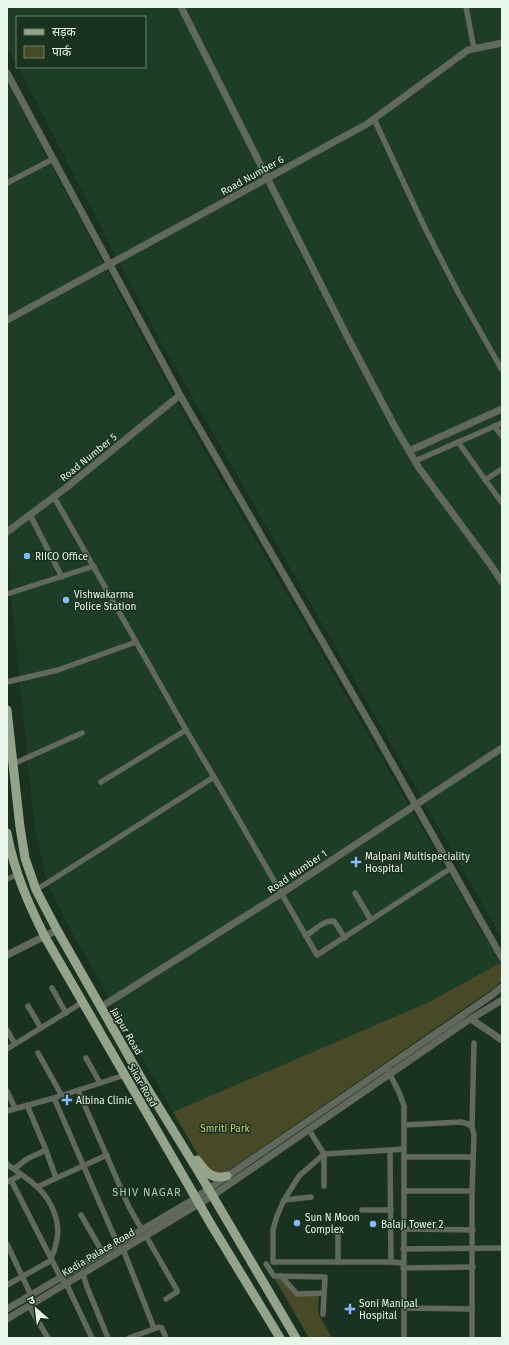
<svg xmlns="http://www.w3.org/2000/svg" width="509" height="1345" viewBox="0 0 509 1345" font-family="'Fira Sans','Noto Sans Devanagari',sans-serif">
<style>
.built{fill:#1e3d27}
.green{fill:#484a27}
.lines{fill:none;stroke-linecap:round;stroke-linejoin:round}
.minor{stroke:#61685c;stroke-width:5.5}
.tertiary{stroke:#61685c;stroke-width:7}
.primary{stroke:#96a38b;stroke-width:9}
.poi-dot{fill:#85bbfb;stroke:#1a3220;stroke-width:1.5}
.labels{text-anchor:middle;stroke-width:3;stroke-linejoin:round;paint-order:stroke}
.street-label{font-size:10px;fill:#e8f6eb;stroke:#1a3220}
.poi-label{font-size:10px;fill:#e8f6eb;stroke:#1a3220;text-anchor:start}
.park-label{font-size:10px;fill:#c6cb79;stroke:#1a3220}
.neighbourhood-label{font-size:11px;letter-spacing:1px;fill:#abc7b1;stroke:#1a3220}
</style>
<rect width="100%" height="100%" fill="#1a3220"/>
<g class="built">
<polygon points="7,7 502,7 502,938 157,335 18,67 145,67 145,17 17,17 17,66 7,46"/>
<polygon points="7,81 179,407 500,963 429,1002 173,1112 63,916 45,875 34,822 7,556"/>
</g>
<g class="green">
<polygon points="500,963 502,967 501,982 494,988 219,1177 205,1167 173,1112 429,1002"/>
<polygon points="279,1278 296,1295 319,1295 318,1307 319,1315 332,1338 309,1338 275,1279"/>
</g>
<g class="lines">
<g class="minor">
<polyline points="466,7 474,49"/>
<polyline points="374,119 424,226 459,294 502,370"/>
<polyline points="7,183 53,159"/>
<polyline points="494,426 502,436"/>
<polyline points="458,442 502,503"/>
<polyline points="415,461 502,423"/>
<polyline points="485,480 502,469"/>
<polyline points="54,497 186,730 214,777 317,955 451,868"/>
<polyline points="30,515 62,577"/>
<polyline points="7,594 94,566"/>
<polyline points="7,682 58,670 136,642"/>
<polyline points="13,764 82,733"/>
<polyline points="101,782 186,730"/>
<polyline points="7,879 17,875"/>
<polyline points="36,890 214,777"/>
<polyline points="355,893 371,920"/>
<path d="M 306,936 C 314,930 324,920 334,921 L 345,938"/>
<polyline points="52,988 66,1013"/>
<polyline points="28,1006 41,1028"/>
<polyline points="7,1030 15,1044"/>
<polyline points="7,1049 83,1002"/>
<polyline points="38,1053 62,1096"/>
<polyline points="86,1058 100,1083"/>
<polyline points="386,1067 399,1092 404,1106 404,1338"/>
<polyline points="78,1090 129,1207 142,1230"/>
<polyline points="7,1091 15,1108"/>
<polyline points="54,1098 118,1245"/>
<polyline points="27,1105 46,1150 56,1178"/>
<polyline points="7,1111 54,1098 125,1075"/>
<polyline points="404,1125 461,1122 468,1124 472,1127 474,1135 472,1191 472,1338"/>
<polyline points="472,1127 474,1043"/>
<polyline points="309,1130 324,1154 390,1150 391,1262 273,1262 273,1230 277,1216 284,1200 299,1176 324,1154"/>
<polyline points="390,1150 404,1149"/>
<polyline points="404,1157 472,1157"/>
<path d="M 7,1164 C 17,1172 28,1178 37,1187 C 52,1200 62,1224 56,1244 C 55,1249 53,1254 51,1258"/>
<polyline points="14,1169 27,1159 46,1150"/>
<polyline points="11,1180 61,1278 66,1283 92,1338"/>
<polyline points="7,1182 21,1175"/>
<polyline points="324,1186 324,1154"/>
<polyline points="37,1187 107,1155"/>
<polyline points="404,1191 472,1191"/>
<polyline points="284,1200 311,1197"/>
<polyline points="362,1210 391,1210"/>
<polyline points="81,1215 103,1253"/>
<polyline points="404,1229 473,1230"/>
<polyline points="338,1231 338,1262"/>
<polyline points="146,1236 177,1290 177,1292 166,1299"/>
<polyline points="7,1244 31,1295"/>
<polyline points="123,1249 154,1328"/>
<polyline points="403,1249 502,1248"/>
<polyline points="391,1262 403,1263"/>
<polyline points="266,1264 274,1276 325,1277 323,1314"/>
<polyline points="403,1268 473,1267"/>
<polyline points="83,1274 87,1287 108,1338"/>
<polyline points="281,1276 297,1294 323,1293"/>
<polyline points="7,1285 52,1260"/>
<polyline points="29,1306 48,1338"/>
<polyline points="404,1308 472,1309"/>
<polyline points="129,1338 159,1327 162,1328 166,1338"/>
</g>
<g class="tertiary">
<polyline points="181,7 348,338 395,427 419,468 490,564 502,582"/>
<polyline points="7,73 180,395 370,724 502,958"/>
<polyline points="7,320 367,124 468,50 502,43"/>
<polyline points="409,451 502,409"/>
<polyline points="7,532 67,487 180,395"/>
<polyline points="7,955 57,930"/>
<polyline points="101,1007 282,893 502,748"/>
<polyline points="471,1019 502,1040"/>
<polyline points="7,1309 191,1201 492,995 502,987"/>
<polyline points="7,1319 212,1196 464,1023 502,1000"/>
</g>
<g class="primary">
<polyline points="7,710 20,827 25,858 36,890 57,930 144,1083 198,1171 296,1338"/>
<path d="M 7,833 C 14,871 28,903 45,937 L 212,1226 L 280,1338"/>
<path d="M 197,1160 C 206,1172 211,1180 227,1176"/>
</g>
</g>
<g class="poi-dot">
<circle cx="27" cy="556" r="4"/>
<circle cx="66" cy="600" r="4"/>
<path d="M354 856h4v4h4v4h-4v4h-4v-4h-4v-4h4z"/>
<path d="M65 1094h4v4h4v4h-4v4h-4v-4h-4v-4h4z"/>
<circle cx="297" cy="1223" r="4"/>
<circle cx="373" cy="1224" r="4"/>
<path d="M348 1303h4v4h4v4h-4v4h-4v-4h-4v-4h4z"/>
</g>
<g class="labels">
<g class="street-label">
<text transform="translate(252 175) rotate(-29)" y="4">Road Number 6</text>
<text transform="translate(88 457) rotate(-39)" y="4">Road Number 5</text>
<text transform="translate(297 871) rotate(-34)" y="4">Road Number 1</text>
<text transform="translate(127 1031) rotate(60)" y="4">Jaipur Road</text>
<text transform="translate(143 1085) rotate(60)" y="4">Sikar Road</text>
<text transform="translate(98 1252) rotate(-31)" y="4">Kedia Palace Road</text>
</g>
<g class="poi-label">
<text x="35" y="560">RIICO Office</text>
<text x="74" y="598">Vishwakarma<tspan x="74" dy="12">Police Station</tspan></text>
<text x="365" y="860">Malpani Multispeciality<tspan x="365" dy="12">Hospital</tspan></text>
<text x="76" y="1104">Albina Clinic</text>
<text x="305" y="1221">Sun N Moon<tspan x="305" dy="12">Complex</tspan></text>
<text x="381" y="1228">Balaji Tower 2</text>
<text x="359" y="1307">Soni Manipal<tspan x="359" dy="12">Hospital</tspan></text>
</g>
<g class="park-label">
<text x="225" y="1132">Smriti Park</text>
</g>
<g class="neighbourhood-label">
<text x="147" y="1196">SHIV NAGAR</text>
</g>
</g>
<rect width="509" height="1345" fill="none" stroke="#e8f6eb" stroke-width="16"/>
<rect x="16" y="16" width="130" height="52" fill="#1a3220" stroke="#6c8071"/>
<rect x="24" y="29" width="20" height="6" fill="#96a38b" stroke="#6c8071"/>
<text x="52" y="36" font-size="12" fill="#e8f6eb">सड़क</text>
<rect x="24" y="46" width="20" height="12" fill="#484a27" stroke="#6c8071"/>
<text x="52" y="56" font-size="12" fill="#e8f6eb">पार्क</text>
<g transform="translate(36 1309) rotate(332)" stroke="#1a3220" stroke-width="3" paint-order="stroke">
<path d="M0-3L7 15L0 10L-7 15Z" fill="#e8f6eb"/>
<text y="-6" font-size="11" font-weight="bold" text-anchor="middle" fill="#e8f6eb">उ</text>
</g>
</svg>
